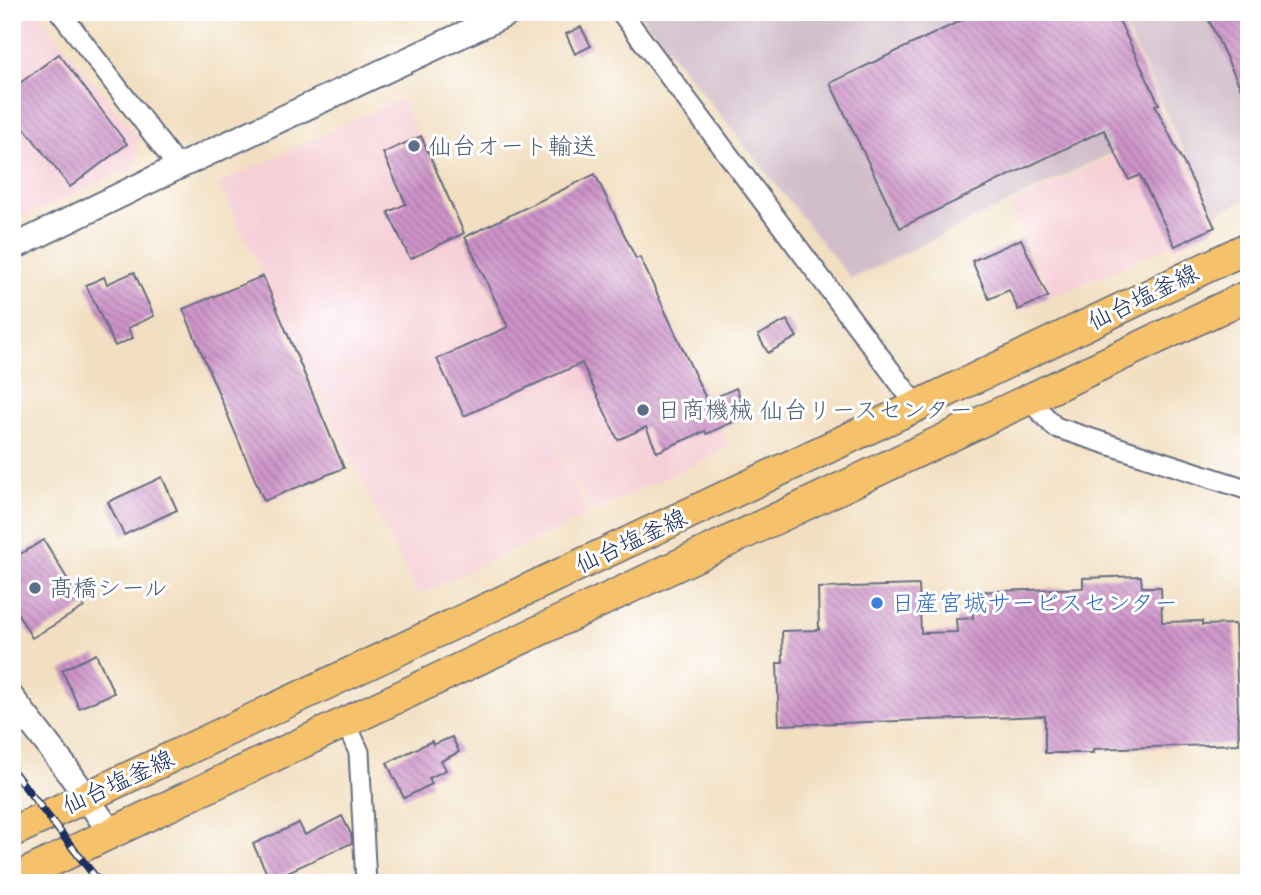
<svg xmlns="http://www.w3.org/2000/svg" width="1261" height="895" viewBox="0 0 1261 895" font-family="Mynerve,'Klee One',sans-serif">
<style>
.built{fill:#f6cfd7}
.industrial{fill:#d1bdc9}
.building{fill:url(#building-back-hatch)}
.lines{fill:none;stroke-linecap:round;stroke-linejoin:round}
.minor-casing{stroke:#666d81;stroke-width:23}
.tertiary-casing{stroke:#666d81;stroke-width:28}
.primary-casing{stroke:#666d81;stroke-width:33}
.minor{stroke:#fff;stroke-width:19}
.tertiary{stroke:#fff;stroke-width:24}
.primary{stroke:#f5c16b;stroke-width:30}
.rail-casing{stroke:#1b2f5e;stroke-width:8}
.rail{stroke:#fff;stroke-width:5;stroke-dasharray:16;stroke-linecap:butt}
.service-dot{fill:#5c6f8a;stroke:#fff;stroke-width:2.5}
.shop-dot{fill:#3f7fe0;stroke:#fff;stroke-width:2.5}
.labels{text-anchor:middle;stroke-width:6;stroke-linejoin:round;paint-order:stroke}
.service-label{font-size:24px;fill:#4e5e75;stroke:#fff;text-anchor:start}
.street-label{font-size:24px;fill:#1b2f5e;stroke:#fff}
.shop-label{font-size:24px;fill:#366cbe;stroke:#fff;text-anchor:start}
</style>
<defs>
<pattern id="building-back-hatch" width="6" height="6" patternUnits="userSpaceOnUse" patternTransform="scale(1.75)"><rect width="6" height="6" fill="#cd93c7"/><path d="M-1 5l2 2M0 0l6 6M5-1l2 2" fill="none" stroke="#a678a5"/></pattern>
</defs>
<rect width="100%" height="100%" fill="#fff"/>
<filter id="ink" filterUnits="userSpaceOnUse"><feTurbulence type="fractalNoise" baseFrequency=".0143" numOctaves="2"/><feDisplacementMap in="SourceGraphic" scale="14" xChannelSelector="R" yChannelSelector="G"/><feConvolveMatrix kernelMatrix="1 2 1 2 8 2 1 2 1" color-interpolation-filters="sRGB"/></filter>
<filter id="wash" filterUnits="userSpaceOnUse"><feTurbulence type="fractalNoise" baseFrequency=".00686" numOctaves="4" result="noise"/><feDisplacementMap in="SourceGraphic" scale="28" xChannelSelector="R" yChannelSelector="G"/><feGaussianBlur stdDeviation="1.57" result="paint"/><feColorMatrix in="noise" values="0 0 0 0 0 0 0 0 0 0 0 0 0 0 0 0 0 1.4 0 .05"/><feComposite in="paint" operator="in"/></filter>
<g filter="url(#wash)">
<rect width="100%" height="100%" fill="#f2dfc1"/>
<g class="built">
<polygon points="12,12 37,12 139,139 135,166 12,222"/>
<polygon points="401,98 500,317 639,254 729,448 591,512 521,365 588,514 417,595 219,184"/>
<polygon points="1170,127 1217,225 1052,297 1009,206"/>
</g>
<g class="industrial">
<polygon points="638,12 1114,12 1167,126 851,279"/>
<polygon points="1118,12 1249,12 1249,198 1214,214"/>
</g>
<g id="blocks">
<g class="building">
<polygon points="979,12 1115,12 1159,104 1155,105 1215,227 1175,246 1140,175 1129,180 1104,130 900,228 830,83"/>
<polygon points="1205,12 1249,12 1249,106"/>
<polygon points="581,27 591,46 575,54 566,34"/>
<polygon points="59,54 127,144 70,187 12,112 12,89"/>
<polygon points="421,136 464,233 410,259 388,212 406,204 383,153"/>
<polygon points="595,174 636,259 640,257 707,401 736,388 748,415 707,434 705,431 657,452 646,427 618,440 582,363 464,416 437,359 508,327 465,237"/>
<polygon points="1021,239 1048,297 1018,310 1009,290 989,299 972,261"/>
<polygon points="134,272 154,316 128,328 133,338 115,346 86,285 104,277 107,284"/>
<polygon points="263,276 344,468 264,501 183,309"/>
<polygon points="787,320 797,337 768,353 758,335"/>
<polygon points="162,477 177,510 124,535 108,502"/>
<polygon points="44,540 84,607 32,638 12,604 12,559"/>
<polygon points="1141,576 1142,587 1161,587 1162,622 1202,621 1202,625 1235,624 1239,744 1093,749 1093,753 1045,753 1045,716 779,725 777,663 783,663 782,631 819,630 818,588 919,585 921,633 957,632 956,619 973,618 972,592 1083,588 1083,578"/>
<polygon points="96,654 114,693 79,708 62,670"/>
<polygon points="452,737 459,752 441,761 446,770 429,778 432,784 404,798 387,763 432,741 433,745"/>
<polygon points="342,816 351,834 352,843 270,880 253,844 299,823 305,835"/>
</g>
</g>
</g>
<g filter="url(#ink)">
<use href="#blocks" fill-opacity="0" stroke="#666d81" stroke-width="2"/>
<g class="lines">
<g class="minor-casing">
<g id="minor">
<polyline points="60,12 178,167"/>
<polyline points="621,12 917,406"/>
<polyline points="1028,399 1055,427 1249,490"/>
<polyline points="345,721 359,752 366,883"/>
</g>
</g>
<g class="tertiary-casing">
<g id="tertiary">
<polyline points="12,248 178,167 511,12"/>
<polyline points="12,698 66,768 111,833"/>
</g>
</g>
<g class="primary-casing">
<g id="primary">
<polyline points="12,832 917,406 1249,247"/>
<polyline points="12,880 1249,295"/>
</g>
</g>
<use href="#minor" class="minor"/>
<use href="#tertiary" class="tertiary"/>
<use href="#primary" class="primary"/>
<g class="rail-casing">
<polyline id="rail" points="12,770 100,883"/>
</g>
<use href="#rail" class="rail"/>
</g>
</g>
<g class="service-dot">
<circle cx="414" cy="146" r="7"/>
<circle cx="643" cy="410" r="7"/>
<circle cx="35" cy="588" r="7"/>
</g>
<circle class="shop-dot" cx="877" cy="603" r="7"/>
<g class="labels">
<g class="service-label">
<text x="428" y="154">仙台オート輸送</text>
<text x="657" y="418">日商機械 仙台リースセンター</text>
<text x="49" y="596">髙橋シール</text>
</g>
<g class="street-label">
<text transform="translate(1143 297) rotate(-26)" y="8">仙台塩釜線</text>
<text transform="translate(631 541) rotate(-25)" y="8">仙台塩釜線</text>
<text transform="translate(118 782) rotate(-25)" y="8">仙台塩釜線</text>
</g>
<g class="shop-label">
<text x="891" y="611">日産宮城サービスセンター</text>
</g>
</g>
<rect width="1261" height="895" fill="none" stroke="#fff" stroke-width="42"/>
</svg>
